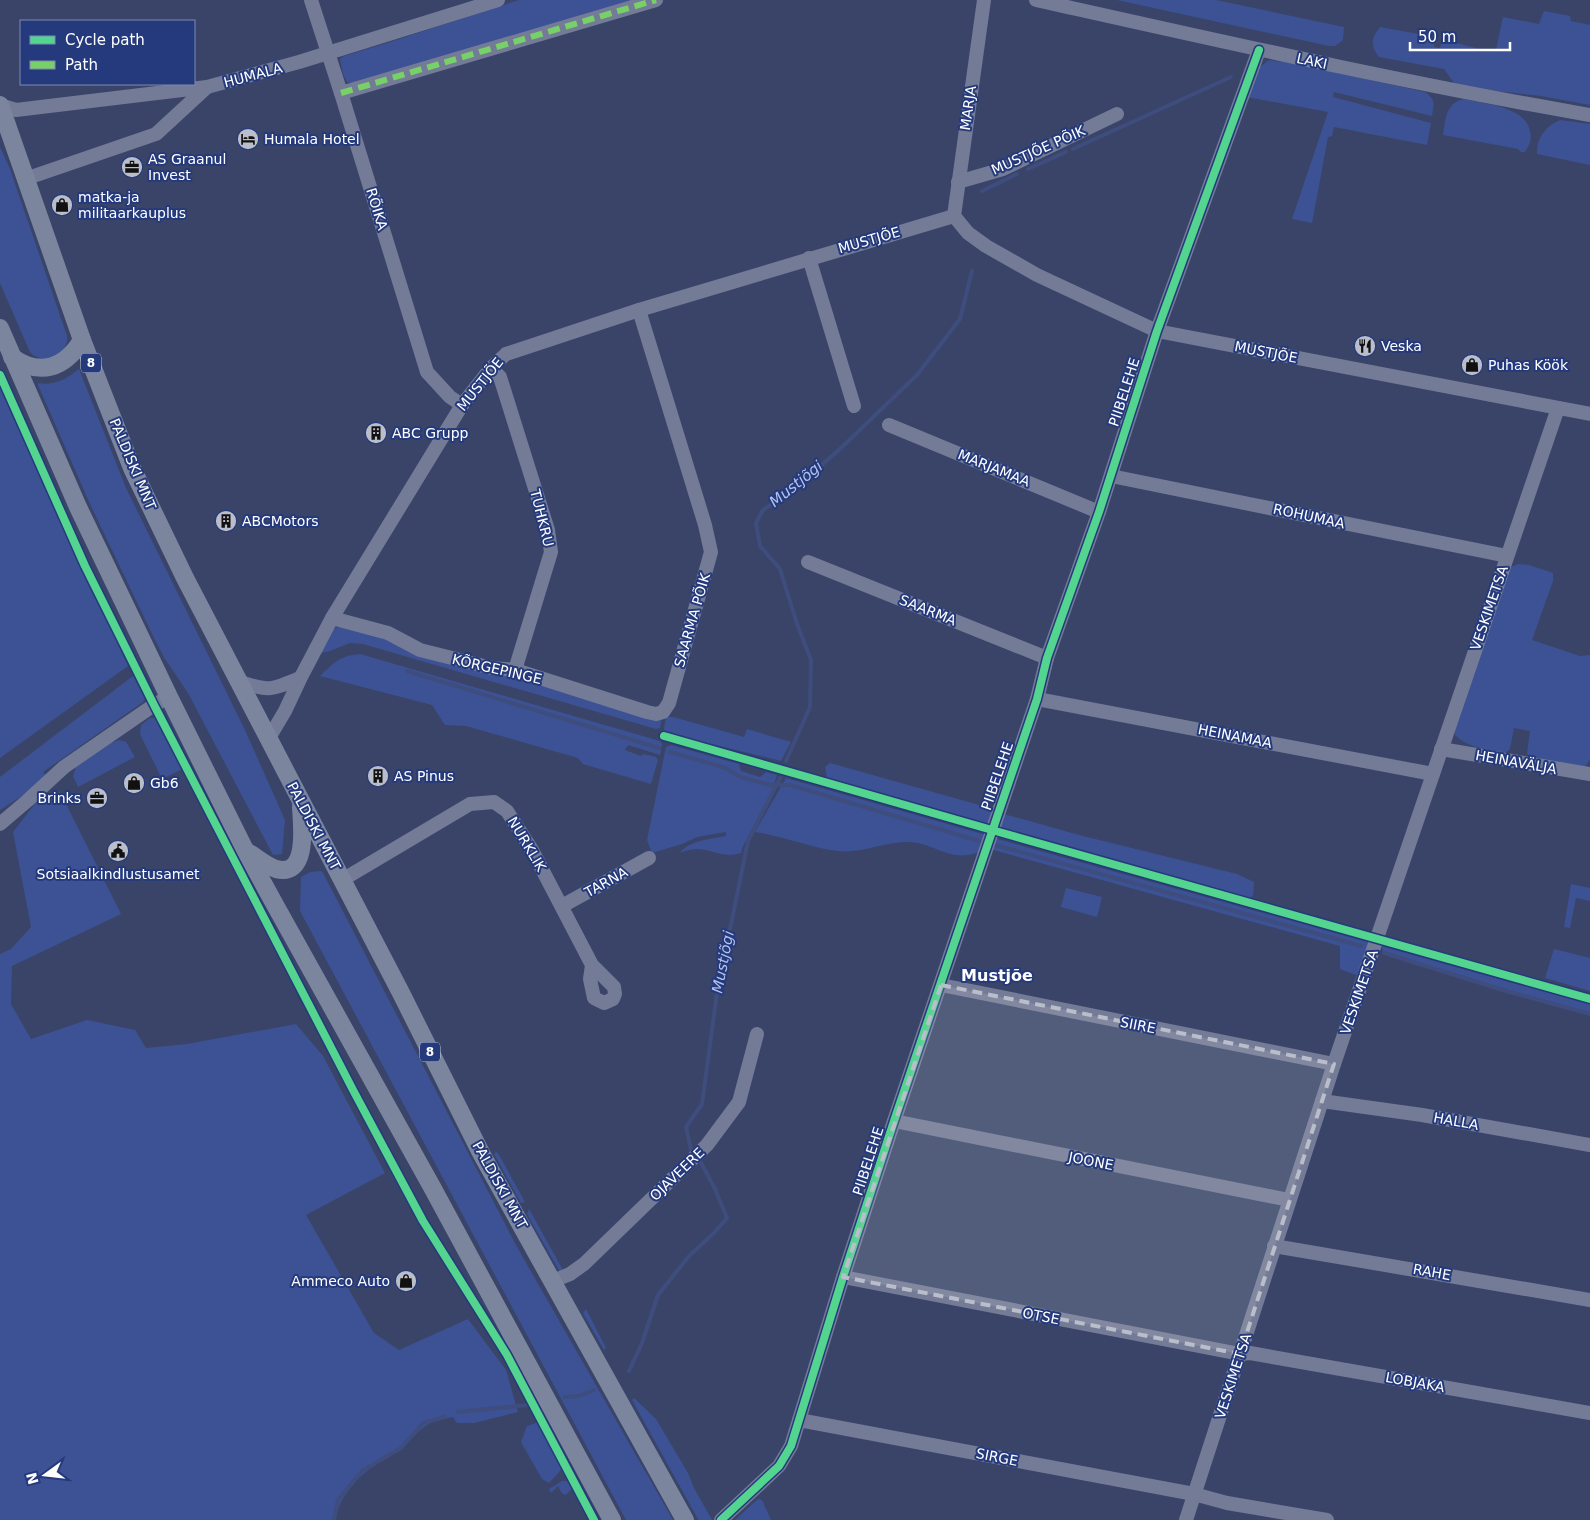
<svg xmlns="http://www.w3.org/2000/svg" width="1590" height="1520" viewBox="0 0 1590 1520" font-family="'DejaVu Sans',sans-serif">
<style>
.green{fill:#3c5294}
.lines{fill:none;stroke-linecap:round;stroke-linejoin:round}
.stream{stroke:#3e4d7d;stroke-width:4}
.minor{stroke:#737b97;stroke-width:14}
.major{stroke:#7c859e;stroke-width:18}
.quiet{stroke:#78d068;stroke-width:6;stroke-dasharray:12 6;stroke-linecap:butt}
.cycleway-casing{stroke:#253a7c;stroke-width:11}
.cycleway{stroke:#53d58f;stroke-width:8}
.marked{fill:#babeca;fill-opacity:0.2;stroke:#babeca;stroke-width:4;stroke-dasharray:10 6;stroke-linejoin:round}
.labels{text-anchor:middle;stroke-width:4;stroke-linejoin:round;paint-order:stroke}
.shield{fill:#253a7c;stroke:#bec4d8;stroke-width:1}
.shield-label{font-size:12px;font-weight:bold;fill:#fff}
.street-label{font-size:14px;fill:#fff;stroke:#253a7c}
.poi-label{font-size:14px;fill:#fff;stroke:#253a7c;text-anchor:start}
.water-label{font-size:15px;font-style:italic;fill:#b4c3ed;stroke:#253a7c}
.quarter-label{font-size:16px;font-weight:bold;fill:#fff;stroke:#253a7c}
</style>
<rect width="100%" height="100%" fill="#394468"/>
<g class="green">
<polygon points="519,0 638,0 356,84 347,82 343,74 340,59 344,56 384,44"/>
<polygon points="1117,0 1216,0 1344,27 1343,40 1335,46 1329,46"/>
<path d="M 1544,11 L 1570,16 L 1571,21 L 1590,25 L 1590,105 L 1541,96 L 1478,89 L 1454,83 L 1444,69 L 1379,57 C 1370,46 1371,38 1380,27 L 1435,37 L 1434,47 L 1440,48 L 1442,39 L 1483,50 L 1496,50 L 1503,17 L 1539,24 Z"/>
<path d="M 1269,60 L 1292,63 L 1425,92 C 1436,100 1434,104 1432,116 L 1334,92 L 1333,97 L 1431,123 L 1427,145 L 1334,127 L 1332,136 L 1328,137 L 1312,223 L 1292,219 L 1328,112 L 1247,97 L 1258,68 Z"/>
<path d="M 1464,99 C 1484,104 1525,106 1530,131 C 1532,139 1530,145 1525,152 L 1521,152 L 1518,149 L 1443,135 C 1446,119 1445,103 1464,99 Z"/>
<path d="M 1560,120 L 1590,124 L 1590,165 L 1537,154 C 1536,138 1546,126 1560,120 Z"/>
<polygon points="0,147 10,169 67,336 67,342 62,354 44,360 33,355 30,352 0,283"/>
<path d="M 79,369 L 126,488 L 245,730 L 285,820 L 282,854 L 273,855 L 188,693 L 165,659 L 155,640 L 90,504 L 38,385 L 38,383 C 54,386 67,379 79,369 Z"/>
<polygon points="0,386 128,666 0,758"/>
<path d="M 1518,564 L 1529,565 L 1553,573 L 1553,581 L 1532,640 L 1580,656 L 1590,655 L 1590,759 L 1585,767 L 1530,757 L 1527,753 L 1530,731 L 1514,728 L 1510,749 L 1505,753 C 1488,750 1468,748 1455,735 L 1455,730 L 1509,568 Z"/>
<polygon points="345,626 507,674 662,717 660,728 656,729 363,644 350,643 330,651 321,653 335,628"/>
<path d="M 360,654 L 660,741 L 662,744 L 660,755 L 628,745 L 625,750 L 641,756 L 643,754 L 656,757 L 658,760 L 651,784 L 583,764 L 578,758 L 466,726 L 445,725 L 432,705 L 320,676 C 335,662 339,656 360,654 Z"/>
<polygon points="133,676 145,698 143,702 43,772 47,777 36,787 0,810 0,777"/>
<polygon points="666,717 673,717 744,737 747,729 791,742 781,761 666,733 664,729"/>
<polygon points="150,718 156,718 182,769 162,779 140,734 141,725"/>
<polygon points="119,740 126,742 135,757 78,787 73,776 76,767 111,743"/>
<path d="M 671,745 L 739,764 L 741,771 L 760,777 L 766,772 L 777,775 L 771,794 L 743,846 L 741,853 C 737,854 732,855 728,855 C 709,853 701,844 680,853 C 689,840 712,839 726,836 L 726,832 L 697,837 L 682,844 L 652,853 L 647,840 L 666,747 Z"/>
<polygon points="830,763 990,808 992,812 989,824 827,778 825,767"/>
<path d="M 786,778 L 986,835 L 980,852 C 949,863 937,844 910,842 C 885,841 862,854 837,851 C 809,847 783,836 755,832 Z"/>
<path d="M 60,792 L 121,914 L 12,966 L 11,1004 L 31,1039 L 87,1020 L 135,1030 L 146,1048 L 187,1044 L 296,1024 L 323,1056 L 385,1173 L 306,1215 L 374,1333 L 399,1350 L 468,1319 L 506,1370 L 518,1412 L 474,1423 L 457,1423 L 453,1417 C 443,1419 432,1421 424,1427 C 417,1432 413,1438 407,1443 C 377,1463 343,1482 335,1520 L 0,1520 L 0,954 L 11,949 L 31,927 L 13,832 L 38,800 Z"/>
<polygon points="1004,814 1079,835 1237,874 1254,882 1253,896 1250,898 997,827"/>
<polygon points="994,838 1371,943 1359,976 1340,969 1340,946 990,849"/>
<polygon points="322,871 517,1247 673,1520 626,1520 300,911 301,877 310,872"/>
<polygon points="1571,884 1590,888 1590,901 1576,898 1570,928 1564,927"/>
<polygon points="1066,888 1102,897 1097,917 1061,907"/>
<polygon points="1381,946 1590,1004 1590,1014 1506,991 1384,953"/>
<polygon points="1554,949 1590,958 1590,991 1545,978"/>
<polygon points="496,1152 498,1153 525,1202 521,1203 494,1154"/>
<polygon points="529,1209 564,1272 560,1272 527,1214"/>
<polygon points="586,1309 606,1348 604,1350 583,1313"/>
<polygon points="634,1398 656,1419 688,1473 694,1488 712,1520 699,1520 698,1519 632,1400"/>
<polygon points="539,1422 560,1462 561,1470 549,1483 542,1479 521,1442 527,1426"/>
<polygon points="562,1481 567,1481 573,1487 567,1494 565,1495 561,1492 558,1486 551,1493 549,1489"/>
<polygon points="758,1499 762,1500 771,1520 735,1520"/>
</g>
<g class="lines">
<g class="stream">
<polyline points="1073,149 1231,77"/>
<polyline points="1028,169 1066,152"/>
<polyline points="982,191 1017,174"/>
<polyline points="407,671 659,748"/>
<polyline points="670,752 726,768 740,777 770,785 790,785 979,841"/>
<polyline points="786,761 810,707 811,660 797,624 780,569 760,546 756,523 763,510 797,487 842,447 917,375 960,319 972,271"/>
<polyline points="995,845 1361,946"/>
<polyline points="1384,953 1506,991 1590,1014"/>
<polyline points="691,1150 686,1127 702,1104 717,993 748,841 780,778"/>
<polyline points="629,1371 642,1343 658,1295 689,1256 714,1233 727,1218 715,1189 699,1159"/>
<polyline points="565,1397 579,1396 594,1390"/>
<polyline points="458,1412 529,1405"/>
<polyline points="334,1520 338,1500 362,1471 401,1448 423,1423 445,1417"/>
</g>
<g class="minor">
<polyline points="311,0 341,93 427,372 450,397 462,405"/>
<path d="M 1036,0 C 1220,41 1404,83 1590,115"/>
<polyline points="341,93 656,0"/>
<polyline points="0,105 16,110 207,87 299,62 498,0"/>
<polyline points="25,179 156,134 207,87"/>
<polyline points="958,182 1003,169 1117,114"/>
<polyline points="954,216 968,233 986,246 1037,275 1157,331 1590,414"/>
<polyline points="954,216 984,0"/>
<polyline points="809,258 854,406"/>
<polyline points="491,368 500,377 548,530 551,552 515,670"/>
<polyline points="889,425 1099,512"/>
<polyline points="1111,476 1507,556"/>
<polyline points="808,562 1047,658"/>
<polyline points="332,618 388,633 420,650 492,668 515,670 647,712 656,714 663,712 669,703 711,552 705,525 639,310"/>
<path d="M 238,681 C 268,692 272,690 300,678"/>
<polyline points="1037,699 1433,774"/>
<polyline points="269,738 285,711 301,677 332,618 462,405 491,368 506,354 639,310 954,216"/>
<polyline points="1441,749 1590,774"/>
<polyline points="0,824 27,801 64,767 154,705 169,697"/>
<polyline points="342,880 470,804 494,802 507,811 532,850 592,965 614,987 615,994 613,999 604,1003 594,998 590,979 592,965"/>
<polyline points="562,906 649,858"/>
<polyline points="941,985 1334,1064"/>
<polyline points="1322,1101 1422,1115 1590,1145"/>
<polyline points="894,1121 1289,1200"/>
<polyline points="1274,1246 1590,1300"/>
<polyline points="843,1277 1240,1354 1250,1353 1590,1413"/>
<polyline points="553,1281 570,1274 584,1264 707,1145 739,1102 757,1034"/>
<polyline points="799,1420 1194,1494 1227,1503 1327,1520"/>
<polyline points="721,1520 779,1466 791,1446 843,1277 894,1121 1037,699 1047,658 1099,512 1157,331 1259,50"/>
<polyline points="1186,1520 1334,1064 1558,408"/>
</g>
<g class="major">
<polyline points="0,105 82,340 132,468 185,578 401,993 482,1155 685,1520"/>
<polyline points="0,328 78,507 169,697 245,850 274,903 432,1187 612,1520"/>
<path d="M 12,357 C 40,377 65,368 82,340"/>
<path d="M 246,851 C 255,856 266,866 276,869 C 309,878 302,825 301,807"/>
</g>
<polyline class="quiet" points="341,93 656,0"/>
<g class="cycleway-casing">
<g id="cycleway">
<polyline points="0,375 85,566 154,705 353,1090 423,1221 507,1355 594,1520"/>
<polyline points="664,736 992,830 1590,999"/>
<polyline points="721,1520 779,1466 791,1446 843,1277 894,1121 1037,699 1047,658 1099,512 1157,331 1259,50"/>
</g>
</g>
<use href="#cycleway" class="cycleway"/>
</g>
<path class="marked" d="M 941,985 L 1334,1064 L 1240,1354 L 843,1277 Z"/>
<defs>
<g id="hotel-disc" transform="scale(1.125)"><circle r="9.5" fill="#babeca" stroke="#253a7c"/><path d="M-6-4.5h1.5V1H6V5H4.5V3h-9V5H-6ZM-4 0a1.8 1.8 0 1 1 3.6 0ZM.5 0V-2.5h3Q6-2.5 6 0Z" fill="#111"/></g>
<g id="office-disc" transform="scale(1.125)"><circle r="9.5" fill="#babeca" stroke="#253a7c"/><path d="M-6-3h4V-5.5h4V-3h4V5H-6ZM-1-4.5V-3h2v-1.5ZM-6 0V1H6V0Z" fill="#111"/></g>
<g id="shop-disc" transform="scale(1.125)"><circle r="9.5" fill="#babeca" stroke="#253a7c"/><path d="M-5-2.5h2.3a2.7 3.5 0 0 1 5.4 0H5L5.5 6h-11ZM-1.5-2.5h3a1.5 2.3 0 0 0-3 0Z" fill="#111"/></g>
<g id="restaurant-disc" transform="scale(1.125)"><circle r="9.5" fill="#babeca" stroke="#253a7c"/><path d="M-5-6h1v4h1v-4h1v4h1v-4h1v5L-1.5 .5V6h-2V.5L-5-1ZM5-6V6H3V1.5H1.5Q1.5-4 5-6Z" fill="#111"/></g>
<g id="building-disc" transform="scale(1.125)"><circle r="9.5" fill="#babeca" stroke="#253a7c"/><path d="M-4-6H4V6H1V3H-1V6H-4ZM-2.5-4.3h1.7v1.8h-1.7ZM.8-4.3h1.7v1.8H.8ZM-2.5-1h1.7V.8h-1.7ZM.8-1h1.7V.8H.8Z" fill="#111"/></g>
<g id="civic-disc" transform="scale(1.125)"><circle r="9.5" fill="#babeca" stroke="#253a7c"/><path d="M-.6-6.5H3V-4.5H.6V-3L4-1V1h2V6H-6V1h2V-1L-.6-3ZM-1.2 2.5V6h2.4V2.5Z" fill="#111"/></g>
</defs>
<g fill-rule="evenodd">
<use href="#hotel-disc" x="248" y="139"/>
<use href="#office-disc" x="132" y="167"/>
<use href="#shop-disc" x="62" y="205"/>
<use href="#restaurant-disc" x="1365" y="346"/>
<use href="#shop-disc" x="1472" y="365"/>
<use href="#building-disc" x="376" y="433"/>
<use href="#building-disc" x="226" y="521"/>
<use href="#building-disc" x="378" y="776"/>
<use href="#shop-disc" x="134" y="783"/>
<use href="#office-disc" x="97" y="798"/>
<use href="#civic-disc" x="118" y="851"/>
<use href="#shop-disc" x="406" y="1281"/>
</g>
<g class="labels">
<g class="shield">
<rect x="81" y="353.5" width="20" height="19" rx="4"/>
<rect x="420" y="1042.5" width="20" height="19" rx="4"/>
</g>
<g class="shield-label">
<text x="91" y="367">8</text>
<text x="430" y="1056">8</text>
</g>
<g class="street-label">
<text transform="translate(1312 61) rotate(12)" y="5">LAKI</text>
<text transform="translate(253 75) rotate(-15)" y="5">HUMALA</text>
<text transform="translate(968 108) rotate(-82)" y="5">MARJA</text>
<text transform="translate(1038 150) rotate(-24)" y="5">MUSTJÕE PÕIK</text>
<text transform="translate(377 209) rotate(73)" y="5">RÕIKA</text>
<text transform="translate(869 240) rotate(-16)" y="5">MUSTJÕE</text>
<text transform="translate(1266 352) rotate(11)" y="5">MUSTJÕE</text>
<text transform="translate(480 384) rotate(-51)" y="5">MUSTJÕE</text>
<text transform="translate(1124 392) rotate(-72)" y="5">PIIBELEHE</text>
<text transform="translate(133 464) rotate(67)" y="5">PALDISKI MNT</text>
<text transform="translate(994 468) rotate(22)" y="5">MARJAMAA</text>
<text transform="translate(1309 516) rotate(12)" y="5">ROHUMAA</text>
<text transform="translate(542 518) rotate(76)" y="5">TUHKRU</text>
<text transform="translate(1489 608) rotate(-71)" y="5">VESKIMETSA</text>
<text transform="translate(928 610) rotate(22)" y="5">SAARMA</text>
<text transform="translate(692 620) rotate(-74)" y="5">SAARMA PÕIK</text>
<text transform="translate(497 669) rotate(13)" y="5">KÕRGEPINGE</text>
<text transform="translate(1235 736) rotate(11)" y="5">HEINAMAA</text>
<text transform="translate(1516 762) rotate(10)" y="5">HEINAVÄLJA</text>
<text transform="translate(997 776) rotate(-71)" y="5">PIIBELEHE</text>
<text transform="translate(314 826) rotate(62)" y="5">PALDISKI MNT</text>
<text transform="translate(527 844) rotate(59)" y="5">NURKLIK</text>
<text transform="translate(606 882) rotate(-29)" y="5">TARNA</text>
<text transform="translate(1359 992) rotate(-71)" y="5">VESKIMETSA</text>
<text transform="translate(1138 1025) rotate(11)" y="5">SIIRE</text>
<text transform="translate(1456 1121) rotate(10)" y="5">HALLA</text>
<text transform="translate(868 1161) rotate(-72)" y="5">PIIBELEHE</text>
<text transform="translate(1091 1161) rotate(11)" y="5">JOONE</text>
<text transform="translate(677 1174) rotate(-44)" y="5">OJAVEERE</text>
<text transform="translate(500 1185) rotate(61)" y="5">PALDISKI MNT</text>
<text transform="translate(1432 1272) rotate(10)" y="5">RAHE</text>
<text transform="translate(1041 1316) rotate(11)" y="5">OTSE</text>
<text transform="translate(1233 1376) rotate(-72)" y="5">VESKIMETSA</text>
<text transform="translate(1415 1382) rotate(10)" y="5">LOBJAKA</text>
<text transform="translate(997 1457) rotate(11)" y="5">SIRGE</text>
</g>
<g class="poi-label">
<text x="264" y="144">Humala Hotel</text>
<text x="148" y="164">AS Graanul<tspan x="148" dy="16">Invest</tspan></text>
<text x="78" y="202">matka-ja<tspan x="78" dy="16">militaarkauplus</tspan></text>
<text x="1381" y="351">Veska</text>
<text x="1488" y="370">Puhas Köök</text>
<text x="392" y="438">ABC Grupp</text>
<text x="242" y="526">ABCMotors</text>
<text x="394" y="781">AS Pinus</text>
<text x="150" y="788">Gb6</text>
<text x="81" y="803" text-anchor="end">Brinks</text>
<text x="118" y="879" text-anchor="middle">Sotsiaalkindlustusamet</text>
<text x="390" y="1286" text-anchor="end">Ammeco Auto</text>
</g>
<g class="water-label">
<text transform="translate(796 484) rotate(-39)" y="5">Mustjõgi</text>
<text transform="translate(723 962) rotate(-79)" y="5">Mustjõgi</text>
</g>
<g class="quarter-label">
<text x="997" y="981">Mustjõe</text>
</g>
</g>
<rect x="20" y="20" width="175" height="65" fill="#253a7c" stroke="#7c89b0"/>
<rect x="30" y="36" width="25" height="8" fill="#53d58f" stroke="#7c89b0"/>
<text x="65" y="45" font-size="15" fill="#ffffff">Cycle path</text>
<rect x="30" y="61" width="25" height="8" fill="#78d068" stroke="#7c89b0"/>
<text x="65" y="70" font-size="15" fill="#ffffff">Path</text>
<g transform="translate(45 1475) rotate(255)" stroke="#253a7c" stroke-width="4" paint-order="stroke">
<path d="M0-4L9 19L0 12L-9 19Z" fill="#ffffff"/>
<text y="-8" font-size="14" font-weight="bold" text-anchor="middle" fill="#ffffff">N</text>
</g>
<path d="M1410 42v8h100v-8" fill="none" stroke="#ffffff" stroke-width="2.5"/>
<text x="1418" y="42" font-size="15" fill="#ffffff" stroke="#253a7c" stroke-width="4" paint-order="stroke">50 m</text>
</svg>
